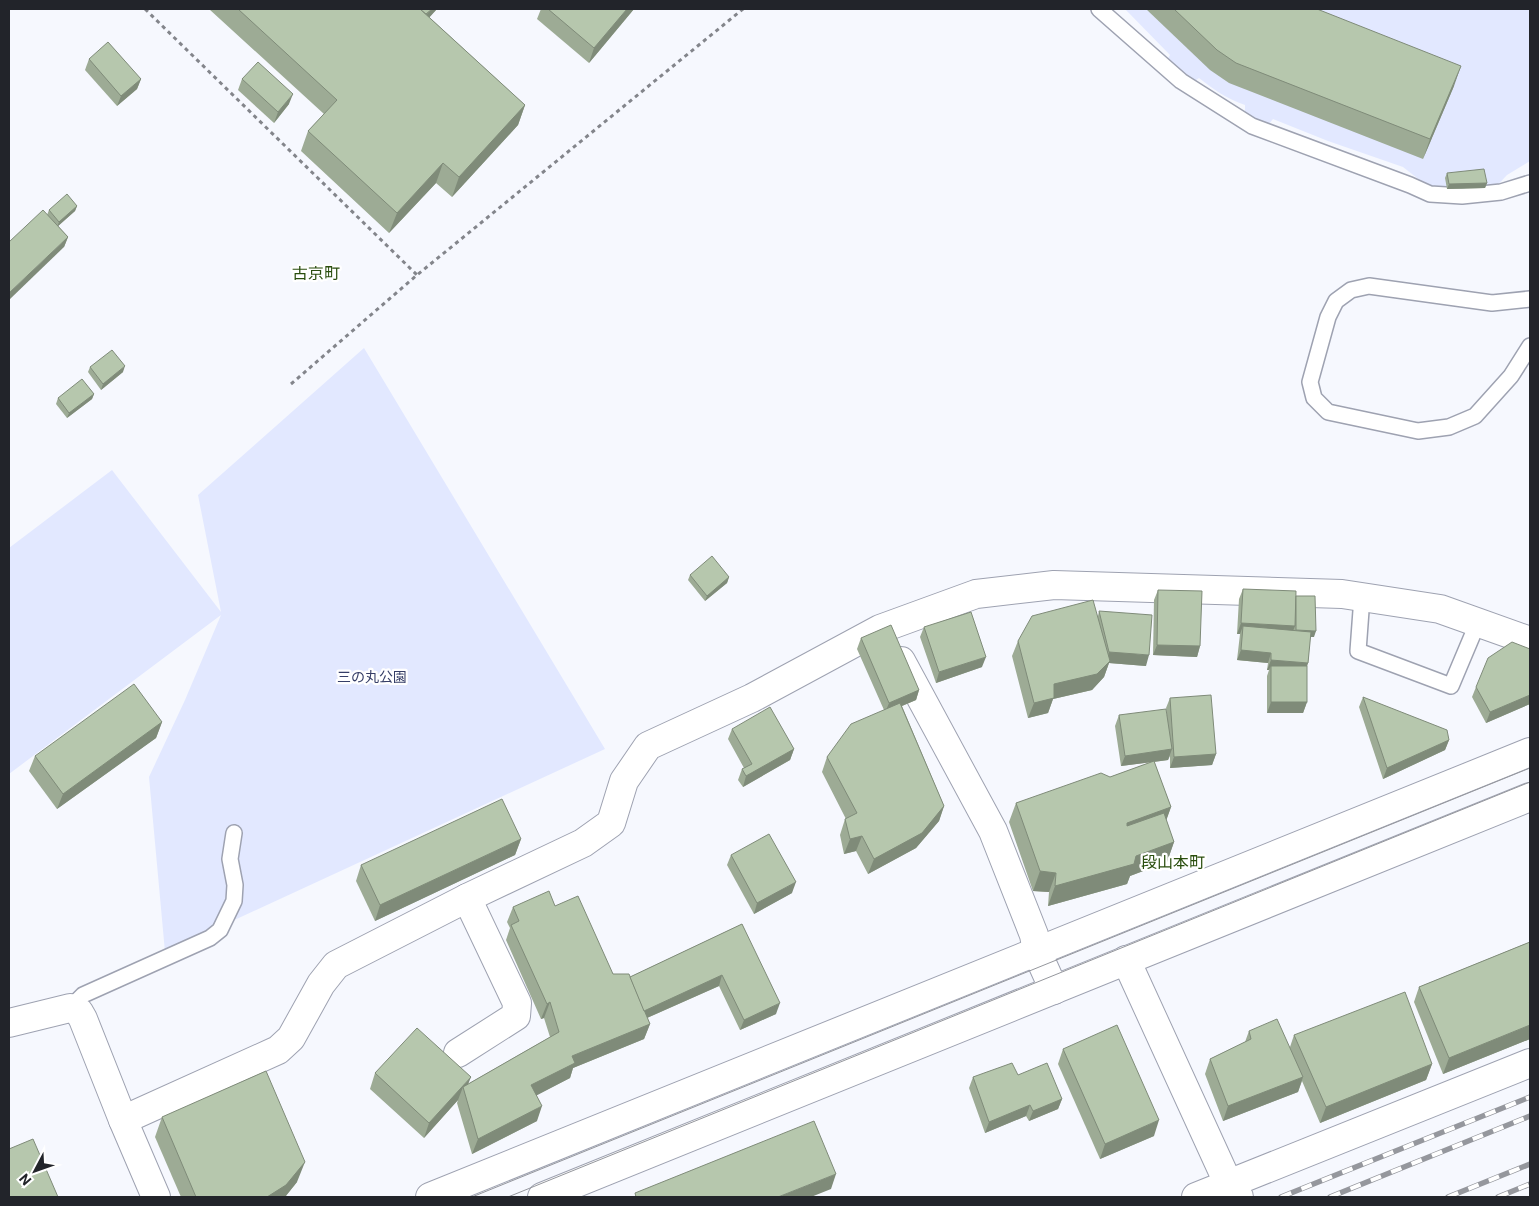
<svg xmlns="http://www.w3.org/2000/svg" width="1539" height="1206" viewBox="0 0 1539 1206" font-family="Roboto,'Noto Sans JP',sans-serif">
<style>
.green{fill:#e2e8ff}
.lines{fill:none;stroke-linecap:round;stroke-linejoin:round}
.service-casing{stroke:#9ea2b1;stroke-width:18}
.minor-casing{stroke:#9ea2b1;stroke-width:30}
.tertiary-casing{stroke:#9ea2b1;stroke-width:30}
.path{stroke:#83858b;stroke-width:3;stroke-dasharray:4 4;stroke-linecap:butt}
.service{stroke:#fff;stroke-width:15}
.minor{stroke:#fff;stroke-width:28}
.tertiary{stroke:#fff;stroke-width:28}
.tram{stroke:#95979d;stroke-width:1}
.rail-casing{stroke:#95979d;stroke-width:5.5}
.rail{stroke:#fff;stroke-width:4;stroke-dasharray:11;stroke-linecap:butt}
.wall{fill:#9dab95}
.shaded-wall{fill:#7f8b79}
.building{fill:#b6c7ad;stroke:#7f8b79}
.labels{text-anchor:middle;stroke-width:4.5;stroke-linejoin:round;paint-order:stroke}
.park-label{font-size:14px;fill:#363e67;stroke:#fff}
.quarter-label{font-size:16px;fill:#2a4e0e;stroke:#fff}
</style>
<rect width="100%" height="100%" fill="#f6f8fe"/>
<g class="green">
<path d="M 1125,9 L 1530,9 L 1530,161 L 1507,175 L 1492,191 L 1435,192 L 1403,167 L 1328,141 L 1273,119 L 1268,125 L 1245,114 L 1245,105 C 1227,99 1213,89 1199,78 L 1192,83 L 1167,60 L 1170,55 Z"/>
<polygon points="364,348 605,749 165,952 149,777 185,700 221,615 9,774 9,548 112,470 221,612 198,495"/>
</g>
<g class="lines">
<g class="service-casing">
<g id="service">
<polyline points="1099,9 1181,81 1252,126 1410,185 1430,194 1462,196 1501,192 1530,183"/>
<polyline points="1530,299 1492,303 1369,286 1351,290 1336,301 1328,317 1310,382 1314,398 1328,412 1418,431 1449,427 1475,416 1511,376 1530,346"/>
<polyline points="1362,597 1358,651 1451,686 1478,622"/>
<polyline points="70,1008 83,995 210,938 220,930 234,901 235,885 230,859 234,833"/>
</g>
</g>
<g class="minor-casing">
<g id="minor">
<polyline points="901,661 993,831 1034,935 1037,952 1054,990"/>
<polyline points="1126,960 1228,1183 1239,1197"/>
<polyline points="9,1023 70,1008 79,1012 83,1019 123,1120 156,1197"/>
<polyline points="458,1053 516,1016 517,1003 467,898"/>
<polyline points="123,1120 278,1050 291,1038 321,984 336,965 467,898 583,843 611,823 624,781 648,746 752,698 880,629 976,594 1054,585 1342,594 1440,609 1530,641"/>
<polyline points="1196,1197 1530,1063"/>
</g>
</g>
<g class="tertiary-casing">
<g id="tertiary">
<polyline points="430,1197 1530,752"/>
<polyline points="542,1197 1530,797"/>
</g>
</g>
<g class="path">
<polyline points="145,9 417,275"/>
<polyline points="291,384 417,275 743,9"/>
</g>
<use href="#service" class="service"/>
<use href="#minor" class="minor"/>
<use href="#tertiary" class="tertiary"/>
<g class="tram">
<polyline points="472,1197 1530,768"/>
<polyline points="508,1197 1530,782"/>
</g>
<g class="rail-casing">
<g id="rail">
<polyline points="1281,1197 1530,1097"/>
<polyline points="1330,1197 1530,1116"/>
<polyline points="1448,1197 1530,1164"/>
<polyline points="1498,1197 1530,1184"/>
</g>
</g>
<use href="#rail" class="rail"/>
</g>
<g class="wall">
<polygon points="209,9 437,9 429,17 525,105 518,125 452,197 436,183 389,233 301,151 308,131 324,114"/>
<polygon points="541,9 634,9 589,63 537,19"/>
<polygon points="1146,9 1317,9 1454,86 1423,159 1229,83 1210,70"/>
<polygon points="89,59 141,79 137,89 117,106 85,70"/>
<polygon points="242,79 289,104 274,123 238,90"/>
<polygon points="1447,173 1487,183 1485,188 1447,189 1445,178"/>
<polygon points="77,206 75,211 58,226 68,237 64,247 47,215 49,210"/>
<polygon points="90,367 123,372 101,390 88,372"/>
<polygon points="94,394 92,399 67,418 56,404 58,398"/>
<polygon points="690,575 729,577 727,583 705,601 688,580"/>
<polygon points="1243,589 1296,596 1314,637 1310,637 1308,663 1307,666 1307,702 1303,713 1267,713 1267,676 1269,670 1267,670 1268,663 1237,660 1240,634 1237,634 1239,599"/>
<polygon points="1158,590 1200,646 1197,657 1153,655 1154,600"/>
<polygon points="1099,611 1146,666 1109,663 1104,677 1092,690 1053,699 1048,713 1028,718 1012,656 1018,641 1098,616"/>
<polygon points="924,627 982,667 936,683 920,637"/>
<polygon points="861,638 919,690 916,700 902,706 944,806 939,821 916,848 868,874 856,851 844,854 840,835 845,819 846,819 822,772 827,757 884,710 857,649"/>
<polygon points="1530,649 1530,704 1486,723 1472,697 1476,687"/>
<polygon points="1363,697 1449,740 1445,750 1383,779 1359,707"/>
<polygon points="1170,698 1216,754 1212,765 1170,768 1170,756 1168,760 1154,762 1171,807 1166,820 1174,842 1167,862 1130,876 1127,884 1048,906 1049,892 1033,891 1009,822 1016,803 1110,777 1152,762 1121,766 1115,726 1119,715 1167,715 1166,708"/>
<polygon points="162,722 156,738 57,809 29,771 35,756"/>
<polygon points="732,729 794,749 790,760 743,787 738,780 742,769 744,768 728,739"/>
<polygon points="521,839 515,855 375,921 356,881 361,865"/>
<polygon points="731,855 792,893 754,914 727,865"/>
<polygon points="555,906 613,974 630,977 742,924 776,1014 740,1030 719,986 647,1018 650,1024 644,1039 573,1068 570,1078 536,1095 537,1121 472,1154 457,1103 458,1100 424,1138 370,1089 375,1073 468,1084 550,1037 544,1018 541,1019 506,940 510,928 507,922 513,907"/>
<polygon points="1530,942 1530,1039 1443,1074 1414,1002 1419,987"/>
<polygon points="1249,1031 1290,1047 1294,1035 1432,1064 1426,1080 1320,1123 1302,1081 1298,1092 1223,1121 1205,1074 1210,1059 1245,1042"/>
<polygon points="1063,1049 1154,1136 1100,1159 1058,1064"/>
<polygon points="1018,1075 1062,1099 1058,1109 1029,1121 1026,1116 985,1133 969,1088 973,1077"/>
<polygon points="162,1117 297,1182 285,1197 181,1197 155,1137"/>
</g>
<g class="shaded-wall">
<polygon points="432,9 437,9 419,29 423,18"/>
<polygon points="627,9 634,9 589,63 594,48"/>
<polygon points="1461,66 1454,86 1423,159 1430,139"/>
<polygon points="141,79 137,89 117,106 121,96"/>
<polygon points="293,94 289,104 274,123 278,112"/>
<polygon points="525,105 518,125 452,197 459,177"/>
<polygon points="443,163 436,183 389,233 397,213"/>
<polygon points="1487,183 1485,188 1447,189 1449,184"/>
<polygon points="77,206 75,211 57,227 59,222"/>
<polygon points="68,237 64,247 9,300 9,293"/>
<polygon points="125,366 123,372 101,390 103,384"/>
<polygon points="94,394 92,399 67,418 69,413"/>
<polygon points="729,577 727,583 705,601 707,596"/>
<polygon points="1241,623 1295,626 1291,636 1243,626 1240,634 1237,634"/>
<polygon points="1296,631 1316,631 1314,637 1294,637"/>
<polygon points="1157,645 1200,646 1197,657 1153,655"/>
<polygon points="1241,650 1271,653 1268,663 1237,660"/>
<polygon points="1109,652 1149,655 1146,666 1109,663 1104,677 1092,690 1053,699 1048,713 1028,718 1034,703 1054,684 1106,663"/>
<polygon points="986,657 982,667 936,683 939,672"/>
<polygon points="1271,660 1308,663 1304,673 1271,666 1269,670 1267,670"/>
<polygon points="919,690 916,700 885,713 889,703"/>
<polygon points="1530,695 1530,704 1486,723 1490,712"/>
<polygon points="1271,702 1307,702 1303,713 1267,713"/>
<polygon points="162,722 156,738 57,809 63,794"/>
<polygon points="1449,740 1445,750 1383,779 1387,768"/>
<polygon points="794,749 790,760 743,787 746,776"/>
<polygon points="1172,749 1168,760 1121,766 1125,756"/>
<polygon points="1216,754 1212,765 1170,768 1174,757"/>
<polygon points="944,806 939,821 916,848 868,874 874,859"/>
<polygon points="1171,807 1164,827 1119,843 1127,823"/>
<polygon points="862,836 856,851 844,854 850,839"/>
<polygon points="521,839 515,855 375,921 380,905"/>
<polygon points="1174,842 1167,862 1130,876 1127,884 1048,906 1055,886"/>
<polygon points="1040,871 1056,873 1049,892 1033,891"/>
<polygon points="796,882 792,893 754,914 757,903"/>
<polygon points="722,975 719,986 640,1021 644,1011"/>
<polygon points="550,1002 544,1018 541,1019 547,1004"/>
<polygon points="780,1003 776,1014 740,1030 744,1020"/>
<polygon points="650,1024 644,1039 573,1068 570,1078 526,1101 531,1085 572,1056"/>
<polygon points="1530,1025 1530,1039 1443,1074 1449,1058"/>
<polygon points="1432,1064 1426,1080 1320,1123 1326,1107"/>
<polygon points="471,1077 465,1092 463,1087 458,1100 424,1138 429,1123"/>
<polygon points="1303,1077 1298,1092 1223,1121 1228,1106"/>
<polygon points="1062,1099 1058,1109 1029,1121 1033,1111"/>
<polygon points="1030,1105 1026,1116 985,1133 989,1122"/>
<polygon points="542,1106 537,1121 472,1154 478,1139"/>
<polygon points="1159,1120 1154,1136 1100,1159 1105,1144"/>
<polygon points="305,1162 297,1182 285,1197 267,1197"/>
<polygon points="836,1174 831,1189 811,1197 778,1197"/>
</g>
<g class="building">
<polygon points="238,9 420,9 525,105 459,177 443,163 397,213 308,131 337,100"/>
<polygon points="420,9 432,9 426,14"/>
<polygon points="548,9 627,9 594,48"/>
<polygon points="1174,9 1317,9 1461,66 1430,139 1236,63 1217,50"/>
<polygon points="108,42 141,79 121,96 89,59"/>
<polygon points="258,62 293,94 278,112 242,79"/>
<polygon points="1484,169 1487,183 1449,184 1447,173"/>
<polygon points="67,194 77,206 59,222 49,210"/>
<polygon points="43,210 68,237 9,293 9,242"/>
<polygon points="112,350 125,366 103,384 90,367"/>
<polygon points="82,379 94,394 69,413 58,398"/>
<polygon points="712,556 729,577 707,596 690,575"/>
<polygon points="1243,589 1296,591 1295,626 1241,623"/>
<polygon points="1158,590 1202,591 1200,646 1157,645"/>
<polygon points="1296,596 1315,596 1316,631 1296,630"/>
<polygon points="1093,600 1110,661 1097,674 1054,684 1054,698 1034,703 1018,641 1032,616"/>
<polygon points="1099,611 1152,615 1149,655 1109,652"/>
<polygon points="971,612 986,657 939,672 924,627"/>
<polygon points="891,625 919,690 889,703 861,638"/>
<polygon points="1243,626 1311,632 1308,663 1271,660 1271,653 1241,650"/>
<polygon points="1512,642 1530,649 1530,695 1490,712 1476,687 1488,658"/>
<rect x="1271" y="666" width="36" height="36"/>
<polygon points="134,684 162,722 63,794 35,756"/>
<polygon points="1211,695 1216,754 1174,757 1170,698"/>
<polygon points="1363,697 1447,730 1449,740 1387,768"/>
<polygon points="900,703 944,806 922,833 874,859 862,836 850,839 845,819 857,813 827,757 851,724"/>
<polygon points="770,707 794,749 746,776 742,769 752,764 732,729"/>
<polygon points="1166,709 1172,749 1125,756 1119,715"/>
<polygon points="1154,761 1171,807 1127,823 1127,826 1164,813 1174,842 1136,856 1134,864 1055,886 1056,873 1040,871 1016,803 1101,773 1110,777"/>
<polygon points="502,799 521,839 380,905 361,865"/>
<polygon points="769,834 796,882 757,903 731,855"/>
<polygon points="549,891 555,906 578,896 613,974 629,974 650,1024 572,1056 575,1063 531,1085 542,1106 478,1139 463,1087 559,1032 550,1002 547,1004 511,925 519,921 513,907"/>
<polygon points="742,924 780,1003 744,1020 722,975 644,1011 630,977"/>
<polygon points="1530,942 1530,1025 1449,1058 1419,987"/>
<polygon points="1405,992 1432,1064 1326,1107 1294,1035"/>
<polygon points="1277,1019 1303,1077 1228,1106 1210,1059 1251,1039 1249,1031"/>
<polygon points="1117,1025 1159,1120 1105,1144 1063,1049"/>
<polygon points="417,1028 471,1077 429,1123 375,1073"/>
<polygon points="1012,1063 1018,1075 1047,1063 1062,1099 1033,1111 1030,1105 989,1122 973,1077"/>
<polygon points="266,1071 305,1162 286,1185 267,1197 196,1197 162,1117"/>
<polygon points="814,1121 836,1174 778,1197 636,1197 635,1193"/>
<polygon points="33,1139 58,1197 9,1197 9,1149"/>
</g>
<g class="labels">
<g class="park-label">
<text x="372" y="682">三の丸公園</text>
</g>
<g class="quarter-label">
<text x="316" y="279">古京町</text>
<text x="1173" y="868">段山本町</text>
</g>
</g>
<rect width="1539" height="1206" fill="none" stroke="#22242a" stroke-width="20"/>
<g transform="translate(35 1171) rotate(229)" stroke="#ffffff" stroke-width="4" paint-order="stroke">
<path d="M0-4L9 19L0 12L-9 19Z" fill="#22242a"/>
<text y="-8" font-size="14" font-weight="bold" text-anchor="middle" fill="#22242a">N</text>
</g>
</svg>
